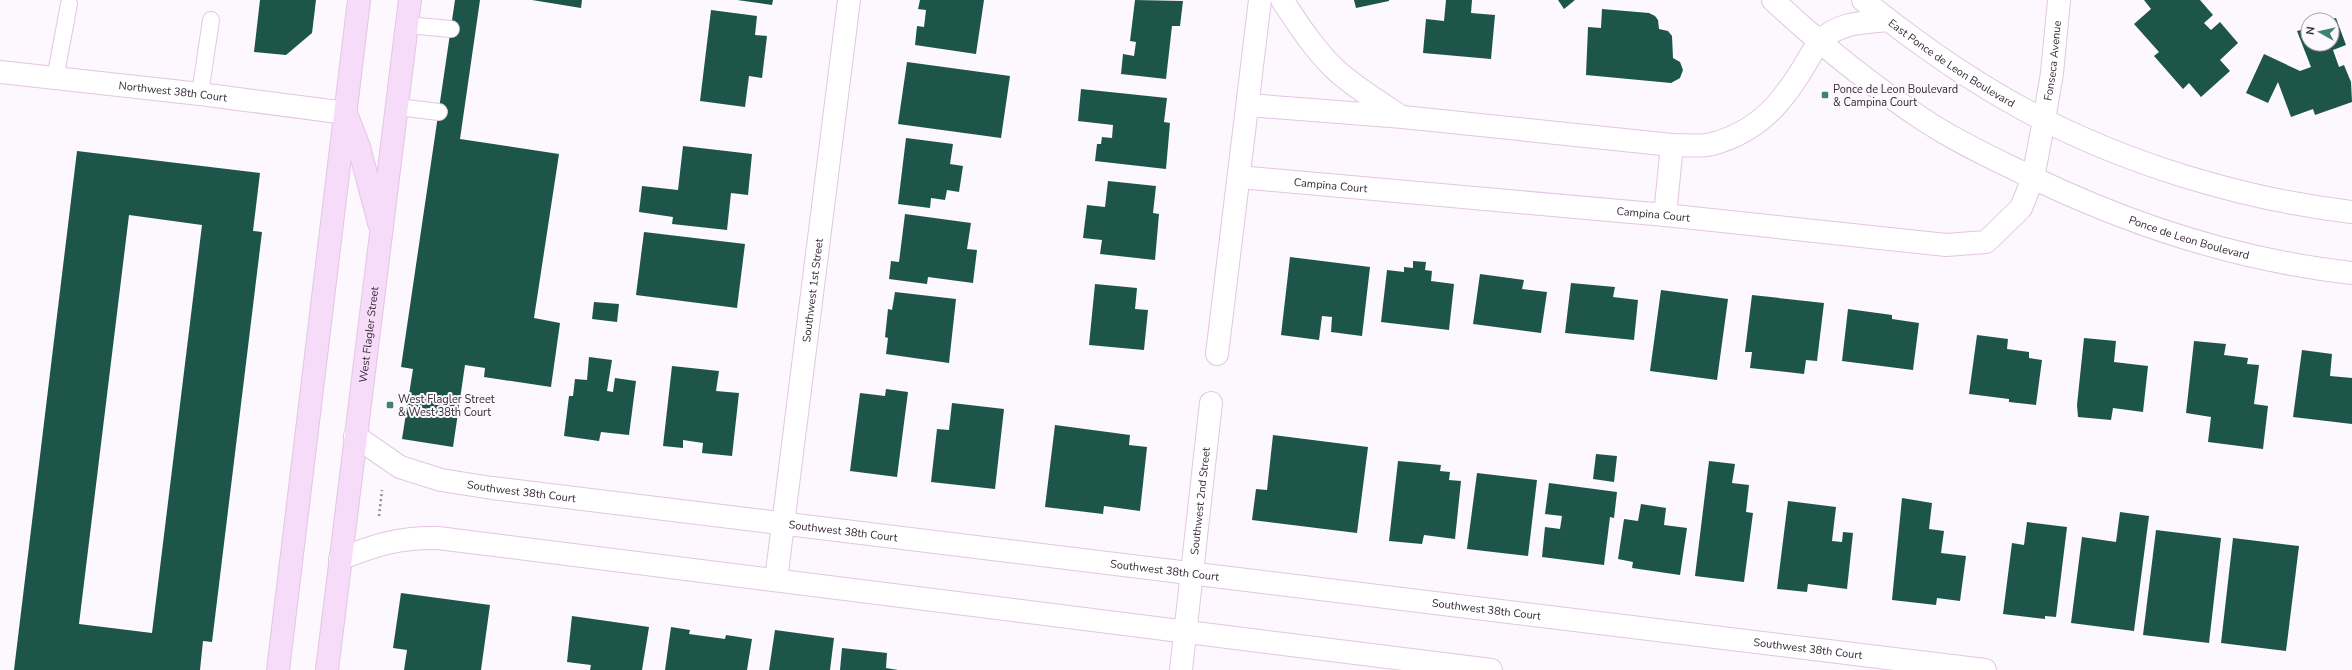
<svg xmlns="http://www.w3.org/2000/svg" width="2352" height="670" viewBox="0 0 2352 670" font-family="'Nunito Sans',sans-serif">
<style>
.building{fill:#1e554b;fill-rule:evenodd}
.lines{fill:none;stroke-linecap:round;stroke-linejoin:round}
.service-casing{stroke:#e2c6e2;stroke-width:18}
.minor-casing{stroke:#e2c6e2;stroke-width:24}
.tertiary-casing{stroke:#e2c6e2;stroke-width:24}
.secondary-casing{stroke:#e2c6e2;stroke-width:24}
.path{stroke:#958d95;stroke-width:2.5;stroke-dasharray:2 3;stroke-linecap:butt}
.service{stroke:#fff;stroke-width:16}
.minor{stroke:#fff;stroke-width:22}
.tertiary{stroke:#fff;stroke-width:22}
.secondary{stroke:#f6dcf8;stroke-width:22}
.poi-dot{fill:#3e8274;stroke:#fdf8fd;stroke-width:1.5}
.labels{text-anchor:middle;stroke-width:4;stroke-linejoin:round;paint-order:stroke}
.street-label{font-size:11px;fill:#352a35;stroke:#fdf8fd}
.poi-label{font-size:11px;fill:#352a35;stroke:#fdf8fd;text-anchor:start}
</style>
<rect width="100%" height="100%" fill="#fdf8fd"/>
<g class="building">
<polygon points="260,0 316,0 312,33 286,55 254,52"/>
<polygon points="455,0 480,0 460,139 559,154 534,318 560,323 551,387 484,377 485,368 465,365 453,447 402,439 413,369 401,367"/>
<polygon points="532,0 582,0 581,8"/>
<polygon points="737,0 773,0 772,5"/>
<polygon points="920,0 984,0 976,54 915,45 917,26 924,27 926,10 918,9"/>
<polygon points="1135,0 1183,1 1180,26 1172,26 1166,79 1121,74 1123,54 1134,56 1136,42 1130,41"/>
<polygon points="1354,0 1389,0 1389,1 1356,8"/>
<polygon points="1446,0 1472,0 1471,13 1495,15 1491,59 1423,53 1426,19 1444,21"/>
<polygon points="1558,0 1575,0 1564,9"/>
<polygon points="2144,0 2200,0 2213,15 2204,23 2211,30 2220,22 2238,43 2220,60 2230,71 2201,97 2189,83 2183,89 2154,56 2159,52 2134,24 2151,9"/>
<polygon points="1602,9 1649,13 1655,16 1658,20 1659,29 1668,31 1672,36 1673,58 1680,62 1683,70 1680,78 1671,83 1586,75 1588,27 1601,28"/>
<polygon points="711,10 757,16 755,35 767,36 762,78 749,76 745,107 700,101"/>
<polygon points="2336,18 2346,45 2333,50 2339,67 2344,65 2351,82 2352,102 2315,115 2313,109 2291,117 2278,82 2268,103 2246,93 2264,54 2300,71 2311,67 2297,31 2308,28 2308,44 2332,44 2332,19"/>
<polygon points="907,62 1010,76 1001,138 898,124"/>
<polygon points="1081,89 1167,98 1164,122 1170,123 1166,169 1095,161 1097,144 1101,144 1102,137 1112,138 1113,125 1078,121"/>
<polygon points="906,138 953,144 950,164 963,166 959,192 947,190 945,200 931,198 930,208 898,204"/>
<polygon points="683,146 752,154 748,195 731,193 727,230 672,224 673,217 639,212 642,186 678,190"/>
<path d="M 77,151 L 260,173 L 253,231 L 262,232 L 212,642 L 203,641 L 200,670 L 14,670 ZM 129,215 L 202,225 L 152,633 L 79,624 Z"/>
<polygon points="1108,181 1156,186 1153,213 1159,214 1155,260 1100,254 1102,240 1083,238 1087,205 1105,207"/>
<polygon points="905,214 971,223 967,249 977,250 973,283 928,277 927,284 889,279 891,261 899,262"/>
<polygon points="644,232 745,244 737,308 636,295"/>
<polygon points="1290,257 1370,267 1362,336 1331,332 1332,317 1322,316 1319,340 1281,335"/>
<polygon points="1413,261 1426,262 1425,270 1432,271 1431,281 1454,284 1449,330 1381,322 1387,270 1404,272 1404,267 1413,268"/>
<polygon points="1480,274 1524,280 1522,289 1547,292 1541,333 1473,324"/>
<polygon points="1571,283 1615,287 1613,297 1638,300 1634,340 1565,333"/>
<polygon points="1095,284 1137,288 1135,309 1148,310 1144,350 1089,345"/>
<polygon points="1661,290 1728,299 1717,380 1650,371"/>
<polygon points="895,292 956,299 949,363 886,354 888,338 885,337 888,309 892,310"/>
<polygon points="1752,295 1824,303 1817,361 1806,360 1804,374 1750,368 1752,352 1745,352"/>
<polygon points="594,302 619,304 617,322 592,319"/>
<polygon points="1848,309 1892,315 1892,319 1919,323 1913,370 1842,361"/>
<polygon points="1977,335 2008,339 2007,349 2029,352 2029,358 2042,360 2036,405 2009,402 2009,399 1969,394"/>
<polygon points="2084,338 2116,341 2114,362 2148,366 2143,412 2113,408 2111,420 2078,417 2077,405"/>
<polygon points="2194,341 2226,344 2224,355 2248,358 2247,364 2259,365 2254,404 2268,406 2263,449 2208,442 2211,417 2186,413"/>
<polygon points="2302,350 2332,354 2330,376 2352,378 2352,424 2293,417"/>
<polygon points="589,357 612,360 607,391 613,392 615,378 636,381 629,435 601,432 599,441 564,436 569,396 573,396 575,379 587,380"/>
<polygon points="672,366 719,371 716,391 739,393 732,456 702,453 703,443 683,440 683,448 663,446"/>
<polygon points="886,389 908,392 897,477 850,471 860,393 885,396"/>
<polygon points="952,403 1004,409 995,489 931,482 937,429 949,430"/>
<polygon points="1055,425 1130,435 1129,445 1147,447 1140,511 1104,506 1103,514 1045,507"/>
<polygon points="1273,435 1368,447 1357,533 1252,520 1256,489 1267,490"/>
<polygon points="1596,454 1617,456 1614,482 1593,479"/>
<polygon points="1398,461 1441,465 1440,471 1450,472 1449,480 1461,481 1455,539 1424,535 1422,544 1389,541"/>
<polygon points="1709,461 1735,464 1732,483 1749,485 1746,512 1753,513 1744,582 1695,576"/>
<polygon points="1477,473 1537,480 1528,556 1467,549"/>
<polygon points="1549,483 1617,492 1614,518 1610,517 1604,565 1542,557 1545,527 1560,529 1562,516 1545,514"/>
<polygon points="1902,498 1932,503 1929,529 1944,531 1941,553 1966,556 1960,601 1937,598 1936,605 1892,600"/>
<polygon points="1788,501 1836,507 1832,541 1842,542 1843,532 1853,533 1847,589 1808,584 1807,592 1777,589"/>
<polygon points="1641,504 1666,508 1664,525 1687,528 1680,575 1632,568 1633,562 1618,559 1624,519 1638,521"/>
<polygon points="2120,512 2149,516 2134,631 2071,623 2082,537 2116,542"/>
<polygon points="2027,522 2067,527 2056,617 2045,616 2045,619 2003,614 2012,543 2024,545"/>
<polygon points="2156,530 2221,538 2209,643 2143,635"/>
<polygon points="2233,538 2299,546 2286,651 2221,643"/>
<polygon points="401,593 490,605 481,670 404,670 407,650 393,648"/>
<polygon points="572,616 649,627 642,670 590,670 591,665 567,662"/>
<polygon points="671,627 690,630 689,634 725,639 726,635 752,639 747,670 665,670"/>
<polygon points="775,630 834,638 830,670 769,670"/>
<polygon points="842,648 887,653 886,668 898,670 840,670"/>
</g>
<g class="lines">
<g class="service-casing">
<g id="service">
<polyline points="407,25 451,29"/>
<polyline points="55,79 69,4"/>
<polyline points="200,94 211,20"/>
<polyline points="398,107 439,112"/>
</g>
</g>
<g class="minor-casing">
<g id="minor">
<path d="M 1282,0 C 1299,25 1315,51 1337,71 C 1356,88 1379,102 1400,116"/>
<path id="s1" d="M 0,72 L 200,94 L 346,113"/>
<path d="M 1248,105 L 1403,117 L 1672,145 C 1685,145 1700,147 1712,144 C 1769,129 1791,89 1819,41"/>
<path id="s2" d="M 2044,120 L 2052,73 L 2059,0"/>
<path id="s3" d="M 1239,177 L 1665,215 L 1946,245 L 1986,242 L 2021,208 L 2033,178"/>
<polyline points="1665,215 1672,145"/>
<polyline points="1217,354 1260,0"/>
<path id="s4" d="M 355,436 L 400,467 L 441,480 L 492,488 L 1985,670"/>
<path d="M 340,559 C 375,545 400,537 438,538 L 1491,670"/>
<path id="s5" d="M 776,580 L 849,0"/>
<path id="s6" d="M 1181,670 L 1211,403"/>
</g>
</g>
<g class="tertiary-casing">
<g id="tertiary">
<path id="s7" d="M 1773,0 C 1821,45 1872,86 1927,122 C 1956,141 1988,156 2019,171 C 2124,223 2235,260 2352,273"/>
<path id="s8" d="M 1863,0 C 1914,41 1967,79 2025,110 C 2123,163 2241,199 2352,212"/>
<path d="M 1819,41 C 1841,22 1860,23 1888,20"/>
<polyline points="2033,178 2044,120"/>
</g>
</g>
<g class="secondary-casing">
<g id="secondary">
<polyline points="347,116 359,147 379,223"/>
<polyline points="278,670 359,0"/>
<path id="s9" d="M 327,670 L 410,0"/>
</g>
</g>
<polyline class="path" points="379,516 382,490"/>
<use href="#service" class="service"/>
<use href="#minor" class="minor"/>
<use href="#tertiary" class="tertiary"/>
<use href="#secondary" class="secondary"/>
</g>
<g class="poi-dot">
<rect x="1821" y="91" width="8" height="8" rx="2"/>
<rect x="386" y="401" width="8" height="8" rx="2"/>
</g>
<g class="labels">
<g class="street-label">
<text dy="4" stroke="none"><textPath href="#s2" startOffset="60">Fonseca Avenue</textPath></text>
<text dy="4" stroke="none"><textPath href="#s8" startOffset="109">East Ponce de Leon Boulevard</textPath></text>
<text dy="4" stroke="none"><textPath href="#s1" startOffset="174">Northwest 38th Court</textPath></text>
<text dy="4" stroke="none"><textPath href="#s3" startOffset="92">Campina Court</textPath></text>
<text dy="4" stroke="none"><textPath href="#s3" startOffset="416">Campina Court</textPath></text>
<text dy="4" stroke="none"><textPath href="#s7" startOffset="484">Ponce de Leon Boulevard</textPath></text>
<text dy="4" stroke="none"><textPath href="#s5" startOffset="292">Southwest 1st Street</textPath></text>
<text dy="4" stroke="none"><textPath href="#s9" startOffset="338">West Flagler Street</textPath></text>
<text dy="4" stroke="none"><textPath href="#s4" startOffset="179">Southwest 38th Court</textPath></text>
<text dy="4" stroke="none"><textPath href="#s6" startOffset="170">Southwest 2nd Street</textPath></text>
<text dy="4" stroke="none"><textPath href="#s4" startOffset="503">Southwest 38th Court</textPath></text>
<text dy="4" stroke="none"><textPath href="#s4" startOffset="827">Southwest 38th Court</textPath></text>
<text dy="4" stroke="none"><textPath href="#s4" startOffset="1151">Southwest 38th Court</textPath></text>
<text dy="4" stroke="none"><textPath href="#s4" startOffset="1475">Southwest 38th Court</textPath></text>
</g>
<g class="poi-label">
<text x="1833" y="93">Ponce de Leon Boulevard<tspan x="1833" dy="13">&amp; Campina Court</tspan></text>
<text x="398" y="403">West Flagler Street<tspan x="398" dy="13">&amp; West 38th Court</tspan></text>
</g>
</g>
<g transform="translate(2320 32) rotate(278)"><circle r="19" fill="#fdf8fd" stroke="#ada6ad"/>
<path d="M0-3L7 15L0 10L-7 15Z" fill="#3e8274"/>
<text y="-6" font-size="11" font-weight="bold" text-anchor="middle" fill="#352a35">N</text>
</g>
</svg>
